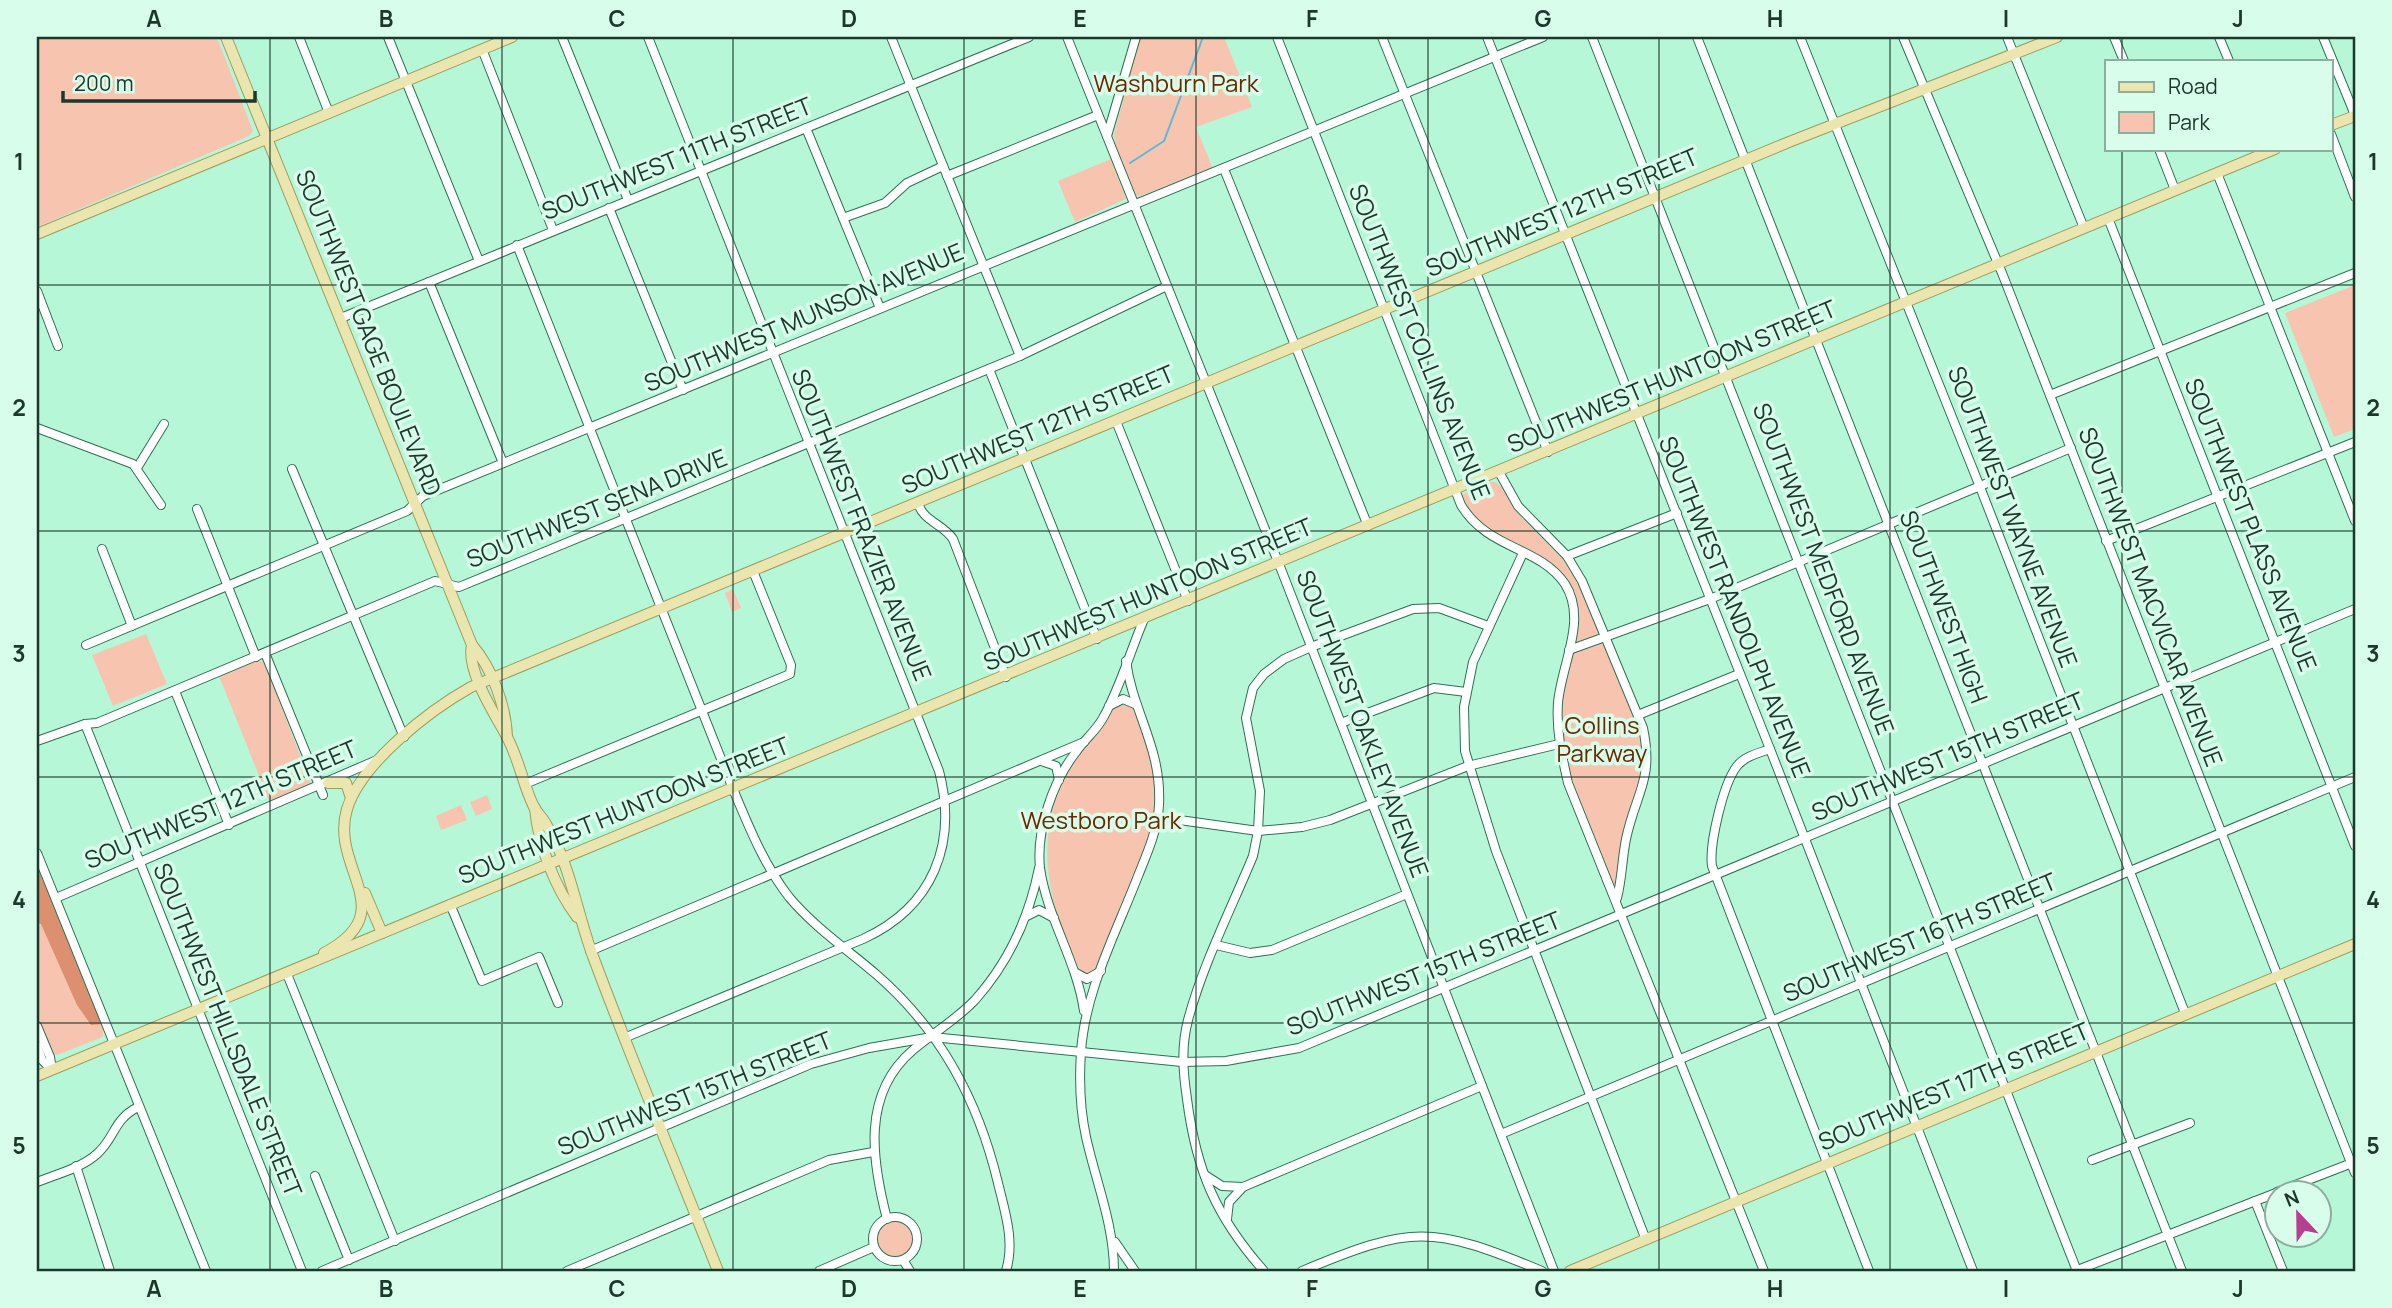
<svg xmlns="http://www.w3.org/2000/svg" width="2392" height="1308" viewBox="0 0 2392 1308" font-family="Manrope,sans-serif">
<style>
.green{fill:#f7c5af}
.forest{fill:#dc906f}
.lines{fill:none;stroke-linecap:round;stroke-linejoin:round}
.stream{stroke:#58badc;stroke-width:2}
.minor-casing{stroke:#2f6f55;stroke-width:10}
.major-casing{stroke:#9a9e60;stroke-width:12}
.minor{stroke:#fff;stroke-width:8}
.major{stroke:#ebe6b0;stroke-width:10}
.grid{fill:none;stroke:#1c372b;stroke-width:2;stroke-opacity:0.55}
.labels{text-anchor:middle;stroke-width:7;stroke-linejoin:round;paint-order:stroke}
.park-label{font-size:24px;fill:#6c2801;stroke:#d8feeb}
.street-label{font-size:24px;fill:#1c372b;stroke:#d8feeb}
.neatline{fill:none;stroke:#1c372b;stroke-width:2.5}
.grid-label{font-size:23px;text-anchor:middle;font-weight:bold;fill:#1c372b}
</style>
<rect width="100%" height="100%" fill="#b6f7d8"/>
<g class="green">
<polygon points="37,37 217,37 253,131 249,136 37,227"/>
<polygon points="1140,37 1224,37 1252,107 1196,127 1213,169 1137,197 1116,151 1114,134"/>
<polygon points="1111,159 1126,199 1075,222 1058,181"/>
<polygon points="2355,285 2355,429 2334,437 2285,313"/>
<path d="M 1486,482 L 1495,482 L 1502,487 L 1522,518 L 1564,560 L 1587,599 L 1638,726 L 1644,765 L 1615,887 C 1608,881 1604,865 1600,855 C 1580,806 1558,755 1562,701 C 1564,670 1583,640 1578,608 C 1567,542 1468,550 1462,495 Z"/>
<polygon points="733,589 741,608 732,612 725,593"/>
<polygon points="146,634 167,684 113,706 92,655"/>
<polygon points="258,660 264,662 310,781 311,784 270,803 219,676"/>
<path d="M 1124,703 L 1134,706 C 1143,730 1152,753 1154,778 C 1161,839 1119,911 1097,967 L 1087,974 C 1074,969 1069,946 1064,933 C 1042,877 1038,816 1074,763 C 1087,744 1102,726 1114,706 Z"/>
<polygon points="487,795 492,809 476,816 470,802"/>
<polygon points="461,805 467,820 441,830 436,816"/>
<polygon points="37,923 41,923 103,1024 103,1037 57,1055 53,1054 37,1023"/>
<circle cx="895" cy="1239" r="19"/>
</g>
<polygon class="forest" points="37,861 103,1024 91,1025 77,1005 41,924 37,923"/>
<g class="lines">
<polyline class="stream" points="1130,163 1164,141 1203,37"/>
<g class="minor-casing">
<g id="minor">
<polyline points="299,37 329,113"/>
<polyline points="388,37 479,261"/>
<polyline points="562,37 628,200"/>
<polyline points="891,37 1020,356"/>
<polyline points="1067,37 1279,564 1554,1271"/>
<path d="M 1277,37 L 1461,505 C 1488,550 1539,546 1565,584 C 1588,620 1561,665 1558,703 C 1556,731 1562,756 1568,783 L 1764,1271"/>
<polyline points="1382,37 1548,452"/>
<polyline points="1487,37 1770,749 1973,1271"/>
<polyline points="1592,37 2077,1271"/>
<polyline points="1697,37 2182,1271"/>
<polyline points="1800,37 1980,487 2185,1013"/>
<polyline points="1903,37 2002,273 2355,1173"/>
<polyline points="2007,37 2084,228"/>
<polyline points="2114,37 2124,61"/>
<polyline points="2219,37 2229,61"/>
<polyline points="2323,37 2355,115"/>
<polyline points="482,49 553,230"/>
<polyline points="806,128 880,308"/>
<polyline points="2331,134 2355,197"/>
<polyline points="1107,136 1136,37"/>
<polyline points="2159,149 2175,190"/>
<polyline points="1224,169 1368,526"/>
<polyline points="2217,173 2355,521"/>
<polyline points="947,176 1098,115"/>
<polyline points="609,208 683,390"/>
<polyline points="843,218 885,203 907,183 943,166"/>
<polyline points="2108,218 2355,846"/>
<path d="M 517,245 L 733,789 C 749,827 764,865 789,897 C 814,927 848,950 877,975 C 941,1031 978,1100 998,1183 C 1005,1212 1015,1241 1006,1271"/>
<polyline points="429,282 503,463"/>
<polyline points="37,291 58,346"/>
<polyline points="341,318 1029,37"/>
<polyline points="989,369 1097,639"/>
<polyline points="2050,395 2355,273"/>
<polyline points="1116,421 1188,601"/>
<polyline points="37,428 133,464 161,505"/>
<polyline points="137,468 164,424"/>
<polyline points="292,469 404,737"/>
<path d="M 1499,472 L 1518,506 L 1567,556 L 1582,581 L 1643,728 C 1654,780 1636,792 1626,839 C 1622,859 1622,879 1617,898"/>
<path d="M 918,503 C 922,520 944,525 953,539 L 1006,677"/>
<polyline points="197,509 256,657"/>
<polyline points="2106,541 2355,442"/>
<polyline points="102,549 132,626"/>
<polyline points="1523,553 1473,662 1464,707 1465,751 1496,851 1646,1240"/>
<polyline points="1567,556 1677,513"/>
<polyline points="86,645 407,511 423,496 1543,37"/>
<polyline points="1569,650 1710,599 2071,448"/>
<polyline points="265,653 323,795"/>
<polyline points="175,691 229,825"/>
<polyline points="1109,706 1123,699 1137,705"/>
<polyline points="1638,715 1739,674"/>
<polyline points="1341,723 1434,688 1466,692"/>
<polyline points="85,724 302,1271"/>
<polyline points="37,741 85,724 97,723 435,581 459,587 1020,356 1167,286"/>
<path d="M 1770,749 C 1759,753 1745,756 1737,766 C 1723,784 1709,845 1712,866 L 1869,1271"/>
<polyline points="1044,762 1056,766 1059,780"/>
<polyline points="525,784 790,674 791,665 753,571"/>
<polyline points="1158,817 1258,831 1302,827 1330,820 1468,766 1559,744"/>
<polyline points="37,853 206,1271"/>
<polyline points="56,898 377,760"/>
<polyline points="450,904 482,981 539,957 558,1003"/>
<polyline points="1027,916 1039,910 1054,918"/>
<polyline points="1216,945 1250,953 1272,950 1407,894"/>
<polyline points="590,951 1084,742"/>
<polyline points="1076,973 1087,979 1101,971"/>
<polyline points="287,974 395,1241"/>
<path d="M 1084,1011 C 1077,961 1047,918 1040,868 C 1036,830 1053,781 1076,752 C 1084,740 1096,731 1103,718 C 1120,688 1130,652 1144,619"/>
<polyline points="37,1026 50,1057 52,1070"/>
<path d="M 624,1038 L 863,939 C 933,907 958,844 939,771 L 648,37"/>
<polyline points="37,1045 42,1060 52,1070"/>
<polyline points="1501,1134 2355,777"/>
<polyline points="2092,1160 2190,1123"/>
<polyline points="76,1166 110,1271"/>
<polyline points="1205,1175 1222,1186 1243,1187 1482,1086"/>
<polyline points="315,1176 349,1260"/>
<path d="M 37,1182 C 57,1174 82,1168 98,1153 C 116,1136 113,1120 138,1107"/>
<polyline points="2277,1192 2352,1163"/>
<polyline points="2255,1201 2283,1271"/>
<circle cx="895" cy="1239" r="22"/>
<path d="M 887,1219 C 872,1161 861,1094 913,1050 C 933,1033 956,1020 975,1000 C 1009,962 1029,918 1039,868"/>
<polyline points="1227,1219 1229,1202 1243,1187"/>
<polyline points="1115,1242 1135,1271"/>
<polyline points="903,1260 910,1271"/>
<polyline points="322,1271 811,1064 869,1048 932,1037 1182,1062 1226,1061 1299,1048 2355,609"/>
<polyline points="567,1271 829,1160 873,1152"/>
<polyline points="819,1271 874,1247"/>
<path d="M 1114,1271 C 1114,1225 1096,1182 1086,1137 C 1080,1109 1079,1081 1081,1052 C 1085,991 1116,933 1138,876 C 1147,854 1158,829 1159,805 C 1162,748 1133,713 1126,661"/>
<path d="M 1264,1271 C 1216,1217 1196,1170 1187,1099 C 1183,1072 1181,1047 1188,1020 C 1203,964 1231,909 1253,856 L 1258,831 L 1260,791 L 1246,718 L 1253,688 L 1264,674 L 1284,659 L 1311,647 L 1413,609 L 1439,608 L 1488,626"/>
<path d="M 1302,1271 C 1412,1225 1431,1225 1542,1271"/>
<polyline points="2075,1271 2276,1193"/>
</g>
</g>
<g class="major-casing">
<g id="major">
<path d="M 226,37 L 472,645 C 492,668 506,706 507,737"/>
<polyline points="2331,125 2355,116"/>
<polyline points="37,234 512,37"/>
<path d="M 472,645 C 466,671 495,714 507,737 C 519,759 523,785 534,807 C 537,813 543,818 546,824 C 571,865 577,915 594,959 C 633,1064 677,1167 718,1271"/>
<polyline points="328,783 346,783 351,798"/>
<path d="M 535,808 C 538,844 555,888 577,917"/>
<polyline points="365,893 382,933"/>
<path d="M 324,953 C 404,911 329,869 347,809 C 361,763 430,710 471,687 L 1789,142 L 2057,37"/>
<polyline points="37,1076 2275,149"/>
<polyline points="1570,1271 2355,944"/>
</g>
</g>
<use href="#minor" class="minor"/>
<use href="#major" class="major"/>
</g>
<path class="grid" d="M 270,37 L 270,1271M 502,37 L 502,1271M 733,37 L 733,1271M 964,37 L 964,1271M 1196,37 L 1196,1271M 1428,37 L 1428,1271M 1659,37 L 1659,1271M 1890,37 L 1890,1271M 2122,37 L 2122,61M 2122,149 L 2122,1271M 37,285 L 2355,285M 37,531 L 2355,531M 37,777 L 2355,777M 37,1023 L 2355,1023"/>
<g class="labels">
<g class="park-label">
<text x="1176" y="92">Washburn Park</text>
<text x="1602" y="734">Collins<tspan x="1602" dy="28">Parkway</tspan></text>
<text x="1101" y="829">Westboro Park</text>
</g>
<g class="street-label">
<text transform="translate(677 159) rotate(-22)" y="8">SOUTHWEST 11TH STREET</text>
<text transform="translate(1562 213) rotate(-23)" y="8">SOUTHWEST 12TH STREET</text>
<text transform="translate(804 318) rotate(-23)" y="8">SOUTHWEST MUNSON AVENUE</text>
<text transform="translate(368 333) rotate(68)" y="8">SOUTHWEST GAGE BOULEVARD</text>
<text transform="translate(1419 342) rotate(68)" y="8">SOUTHWEST COLLINS AVENUE</text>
<text transform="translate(1672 377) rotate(-23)" y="8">SOUTHWEST HUNTOON STREET</text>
<text transform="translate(1038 430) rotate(-23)" y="8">SOUTHWEST 12TH STREET</text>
<text transform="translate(597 509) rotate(-22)" y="8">SOUTHWEST SENA DRIVE</text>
<text transform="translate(2012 517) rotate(69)" y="8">SOUTHWEST WAYNE AVENUE</text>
<text transform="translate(861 525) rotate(68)" y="8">SOUTHWEST FRAZIER AVENUE</text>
<text transform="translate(2250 525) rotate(68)" y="8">SOUTHWEST PLASS AVENUE</text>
<text transform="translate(1823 569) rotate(69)" y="8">SOUTHWEST MEDFORD AVENUE</text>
<text transform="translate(1148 595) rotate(-23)" y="8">SOUTHWEST HUNTOON STREET</text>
<text transform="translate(2150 597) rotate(69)" y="8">SOUTHWEST MACVICAR AVENUE</text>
<text transform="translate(1734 607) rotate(68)" y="8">SOUTHWEST RANDOLPH AVENUE</text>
<text transform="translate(1943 607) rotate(69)" y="8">SOUTHWEST HIGH</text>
<text transform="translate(1362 724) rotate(69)" y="8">SOUTHWEST OAKLEY AVENUE</text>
<text transform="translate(1948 757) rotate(-23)" y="8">SOUTHWEST 15TH STREET</text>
<text transform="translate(221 805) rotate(-23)" y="8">SOUTHWEST 12TH STREET</text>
<text transform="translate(624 811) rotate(-22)" y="8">SOUTHWEST HUNTOON STREET</text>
<text transform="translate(1920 938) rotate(-23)" y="8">SOUTHWEST 16TH STREET</text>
<text transform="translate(1424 974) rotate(-22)" y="8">SOUTHWEST 15TH STREET</text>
<text transform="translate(227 1030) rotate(68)" y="8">SOUTHWEST HILLSDALE STREET</text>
<text transform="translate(1954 1087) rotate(-23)" y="8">SOUTHWEST 17TH STREET</text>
<text transform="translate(695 1094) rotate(-22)" y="8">SOUTHWEST 15TH STREET</text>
</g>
</g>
<rect width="2392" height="1308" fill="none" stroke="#d8feeb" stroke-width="77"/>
<rect x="2105" y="60" width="228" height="91" fill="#d8feeb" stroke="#8dae9e" stroke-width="2"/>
<rect x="2119" y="82" width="35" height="10" fill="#ebe6b0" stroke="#8dae9e" stroke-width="2"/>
<text x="2168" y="94" font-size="21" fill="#1c372b">Road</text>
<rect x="2119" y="112" width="35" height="21" fill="#f7c5af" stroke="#8dae9e" stroke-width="2"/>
<text x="2168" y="130" font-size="21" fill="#1c372b">Park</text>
<g transform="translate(2298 1214) rotate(338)"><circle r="33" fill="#d8feeb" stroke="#8dae9e" stroke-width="2"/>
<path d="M0-5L12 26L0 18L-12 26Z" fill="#b93e8f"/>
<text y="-10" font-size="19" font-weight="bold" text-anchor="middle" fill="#1c372b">N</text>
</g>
<path d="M63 91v10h192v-10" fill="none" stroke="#1c372b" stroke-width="3.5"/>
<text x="74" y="91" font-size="21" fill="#1c372b" stroke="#d8feeb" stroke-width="5" paint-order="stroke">200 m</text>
<rect x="38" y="38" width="2316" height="1232" class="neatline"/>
<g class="grid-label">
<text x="154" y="27">A</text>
<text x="386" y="27">B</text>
<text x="617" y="27">C</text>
<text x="849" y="27">D</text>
<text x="1080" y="27">E</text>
<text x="1312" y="27">F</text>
<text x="1543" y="27">G</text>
<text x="1775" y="27">H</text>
<text x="2006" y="27">I</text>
<text x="2238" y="27">J</text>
<text x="19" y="170">1</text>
<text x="2373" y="170">1</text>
<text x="19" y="416">2</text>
<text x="2373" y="416">2</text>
<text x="19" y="662">3</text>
<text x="2373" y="662">3</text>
<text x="19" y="908">4</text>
<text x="2373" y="908">4</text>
<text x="19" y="1154">5</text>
<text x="2373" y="1154">5</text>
<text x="154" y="1297">A</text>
<text x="386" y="1297">B</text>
<text x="617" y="1297">C</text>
<text x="849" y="1297">D</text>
<text x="1080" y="1297">E</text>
<text x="1312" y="1297">F</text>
<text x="1543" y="1297">G</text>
<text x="1775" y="1297">H</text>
<text x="2006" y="1297">I</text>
<text x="2238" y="1297">J</text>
</g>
</svg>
